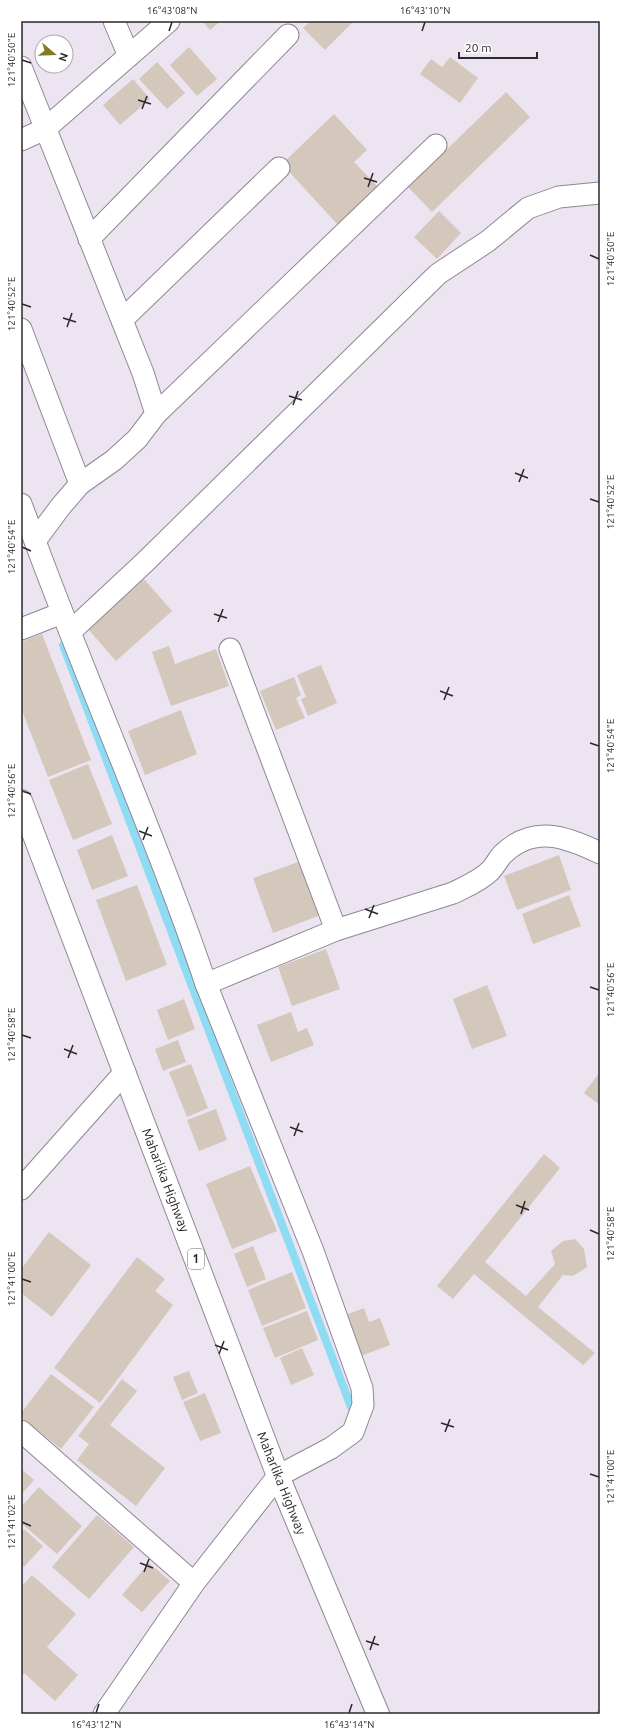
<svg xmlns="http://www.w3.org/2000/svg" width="621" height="1735" viewBox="0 0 621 1735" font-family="Ubuntu,sans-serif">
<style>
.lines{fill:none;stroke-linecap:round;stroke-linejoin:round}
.stream{stroke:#8ddcf4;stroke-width:8}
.building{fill:#d4c7bc}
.minor-casing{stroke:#8f8793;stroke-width:23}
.trunk-casing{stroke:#8f8793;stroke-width:24}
.minor{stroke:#fff;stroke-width:21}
.trunk{stroke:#fff;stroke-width:22}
.ticks{fill:none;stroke:#2b272c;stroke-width:1.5}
.labels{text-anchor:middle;stroke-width:3;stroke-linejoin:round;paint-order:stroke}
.shield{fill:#fff;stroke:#6b686b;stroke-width:1}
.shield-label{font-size:12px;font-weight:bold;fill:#2b272c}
.street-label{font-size:13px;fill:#2b272c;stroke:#fff}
.neatline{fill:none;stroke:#2b272c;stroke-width:1.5}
.ticks-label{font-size:10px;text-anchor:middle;fill:#2b272c}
</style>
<rect width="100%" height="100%" fill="#ede4f1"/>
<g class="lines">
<polyline class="stream" points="63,645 351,1407"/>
</g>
<g class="building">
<polygon points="202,21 221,21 210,30"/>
<polygon points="311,21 354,21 325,50 303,28"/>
<polygon points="189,47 217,79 197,96 170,65"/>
<polygon points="450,57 478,78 460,103 420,74 431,59 442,67"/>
<polygon points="157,62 185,93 167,109 139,79"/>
<polygon points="133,79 150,99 120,125 103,105"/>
<polygon points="506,92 530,117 432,212 408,187"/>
<polygon points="334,114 367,150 354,162 379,188 339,226 282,164"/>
<polygon points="439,211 461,233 437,259 414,237"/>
<polygon points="144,579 172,611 116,661 88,629"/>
<polygon points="42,634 91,760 48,777 21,708 21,642"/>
<polygon points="169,646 175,664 216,649 229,686 171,706 152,652"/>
<polygon points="321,665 337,703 308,716 301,699 306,697 297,675"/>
<polygon points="294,677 301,695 296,698 305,718 276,730 260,691"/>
<polygon points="181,710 197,754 145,775 128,731"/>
<polygon points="88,764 112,824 73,840 49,780"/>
<polygon points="112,835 128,876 92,890 77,850"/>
<polygon points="559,855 571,890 517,910 504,876"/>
<polygon points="301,861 321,915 273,933 253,878"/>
<polygon points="137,885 167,965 126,981 96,900"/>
<polygon points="569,895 581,926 533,944 522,914"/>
<polygon points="326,949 340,989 292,1006 278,967"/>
<polygon points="487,985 507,1036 472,1049 453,999"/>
<polygon points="184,999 195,1029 168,1040 157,1010"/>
<polygon points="291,1012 298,1032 307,1028 314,1045 271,1062 257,1025"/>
<polygon points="178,1040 186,1062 163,1071 155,1049"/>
<polygon points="191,1064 208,1108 187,1117 169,1072"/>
<polygon points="600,1072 600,1105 584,1093"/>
<polygon points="216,1109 227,1140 199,1151 187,1120"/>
<polygon points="544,1154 560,1168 485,1262 526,1296 555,1264 551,1251 563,1241 575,1239 584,1249 587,1267 573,1276 563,1275 538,1307 595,1353 583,1365 474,1274 453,1299 437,1286"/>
<polygon points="250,1166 277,1231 232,1249 206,1184"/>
<polygon points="49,1232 91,1265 52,1317 21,1293 21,1269"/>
<polygon points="253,1246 266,1279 247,1287 234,1254"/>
<polygon points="137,1257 165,1279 155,1291 173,1305 100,1403 54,1368"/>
<polygon points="292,1272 306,1308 262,1326 248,1290"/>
<polygon points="364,1308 369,1322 380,1318 390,1345 361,1356 346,1315"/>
<polygon points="307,1311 318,1340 275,1358 263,1328"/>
<polygon points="302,1348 314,1375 291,1385 280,1358"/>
<polygon points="189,1371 198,1393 182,1400 173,1377"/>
<polygon points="51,1374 94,1407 61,1449 21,1417 21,1413"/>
<polygon points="122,1379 137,1391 110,1425 165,1468 136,1506 77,1460 89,1444 78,1436"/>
<polygon points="205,1393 221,1433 200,1441 183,1402"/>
<polygon points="21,1469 34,1480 21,1495"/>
<polygon points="39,1487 82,1526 57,1554 21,1523 21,1507"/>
<polygon points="97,1515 134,1547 89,1599 52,1567"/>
<polygon points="24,1529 43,1546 24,1567 21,1564 21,1533"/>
<polygon points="149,1563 170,1581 142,1612 122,1595"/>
<polygon points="32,1575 76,1614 47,1647 78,1675 55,1701 24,1673 21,1677 21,1587"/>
<polygon points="600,1708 600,1714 595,1714"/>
</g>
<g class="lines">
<g class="minor-casing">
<g id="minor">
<polyline points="114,21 129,56"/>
<path d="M 21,67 L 143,373 L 156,414 L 137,439 L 114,460 L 80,484 L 61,506 L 35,541 C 90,690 155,834 206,984 L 336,930 L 453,893 C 465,887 480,881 490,871 C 495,866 498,859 503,854 C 534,824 567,837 600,853"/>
<polyline points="21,140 45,129 169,21"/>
<polyline points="89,239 288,35"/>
<polyline points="122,320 279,168"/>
<polyline points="21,329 80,484"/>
<polyline points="156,414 436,145"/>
<polyline points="21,504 35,541"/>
<polyline points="21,629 62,613"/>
<polyline points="70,632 144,563 438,274 488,241 528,208 559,197 600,193"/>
<polyline points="230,649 336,930"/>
<polyline points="21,1189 125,1072"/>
<polyline points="21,1431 194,1583"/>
<polyline points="104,1714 194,1583 278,1476 331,1448 353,1432 363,1405 362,1388 313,1251 206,984"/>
</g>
</g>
<g class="trunk-casing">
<polyline id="trunk" points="21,801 278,1476 378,1714"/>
</g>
<use href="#minor" class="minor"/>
<use href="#trunk" class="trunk"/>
</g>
<path class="ticks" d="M 169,31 L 172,22M 422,31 L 425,22M 22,60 L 31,63M 138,100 L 151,104M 142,109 L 147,96M 364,178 L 377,182M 368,187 L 373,173M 590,255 L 599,259M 22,304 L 31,307M 63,318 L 76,322M 67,327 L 72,313M 289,396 L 302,400M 293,405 L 298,391M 515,473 L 528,478M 519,482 L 524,469M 590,499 L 599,502M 22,547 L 31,551M 214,614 L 227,618M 218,622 L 223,609M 440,691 L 453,696M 444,700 L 449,687M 590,743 L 599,746M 22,791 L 31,794M 139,831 L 152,836M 143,840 L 148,827M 365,909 L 378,914M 369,918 L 374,905M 590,987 L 599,990M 22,1035 L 31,1038M 64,1049 L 77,1054M 68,1058 L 73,1045M 290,1127 L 303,1132M 294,1136 L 299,1123M 516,1205 L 529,1210M 521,1214 L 525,1201M 590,1230 L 599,1234M 22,1279 L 31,1282M 215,1345 L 228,1350M 219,1354 L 224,1341M 441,1423 L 454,1427M 445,1432 L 450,1419M 590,1474 L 599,1477M 22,1522 L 31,1526M 140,1563 L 153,1568M 144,1572 L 149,1559M 366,1641 L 379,1645M 370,1650 L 375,1636M 96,1713 L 99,1704M 349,1713 L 352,1704"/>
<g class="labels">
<rect class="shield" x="188" y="1249" width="16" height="20" rx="3"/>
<g class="shield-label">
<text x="196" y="1263">1</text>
</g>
<g class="street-label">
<text transform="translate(166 1180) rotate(69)" y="5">Maharlika Highway</text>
<text transform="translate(282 1483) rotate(68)" y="5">Maharlika Highway</text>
</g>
</g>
<rect width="621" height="1735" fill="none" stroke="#ffffff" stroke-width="44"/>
<g transform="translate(54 54) rotate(109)"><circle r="19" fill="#ffffff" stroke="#aaa9ab"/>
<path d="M0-3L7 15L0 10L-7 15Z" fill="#817c22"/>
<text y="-6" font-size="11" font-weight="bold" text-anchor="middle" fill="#2b272c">N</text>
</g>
<path d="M459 52v6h78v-6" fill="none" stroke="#2b272c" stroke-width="2"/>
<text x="465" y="52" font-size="12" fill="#2b272c" stroke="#ffffff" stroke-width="3" paint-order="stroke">20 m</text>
<rect x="22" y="22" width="577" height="1691" class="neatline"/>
<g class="ticks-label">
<text x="172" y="14">16°43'08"N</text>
<text x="425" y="14">16°43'10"N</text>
<text transform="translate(11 60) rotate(-90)" y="4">121°40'50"E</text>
<text transform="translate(610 259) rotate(-90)" y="4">121°40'50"E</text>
<text transform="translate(11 304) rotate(-90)" y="4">121°40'52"E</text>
<text transform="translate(610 502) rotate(-90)" y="4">121°40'52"E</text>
<text transform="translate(11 547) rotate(-90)" y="4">121°40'54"E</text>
<text transform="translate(610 746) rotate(-90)" y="4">121°40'54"E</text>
<text transform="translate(11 791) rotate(-90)" y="4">121°40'56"E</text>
<text transform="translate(610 990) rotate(-90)" y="4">121°40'56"E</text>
<text transform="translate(11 1035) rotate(-90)" y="4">121°40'58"E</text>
<text transform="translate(610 1234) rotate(-90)" y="4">121°40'58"E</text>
<text transform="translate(11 1279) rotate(-90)" y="4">121°41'00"E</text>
<text transform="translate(610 1477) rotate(-90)" y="4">121°41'00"E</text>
<text transform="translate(11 1522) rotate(-90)" y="4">121°41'02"E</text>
<text x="96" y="1728">16°43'12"N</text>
<text x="349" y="1728">16°43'14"N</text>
</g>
</svg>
